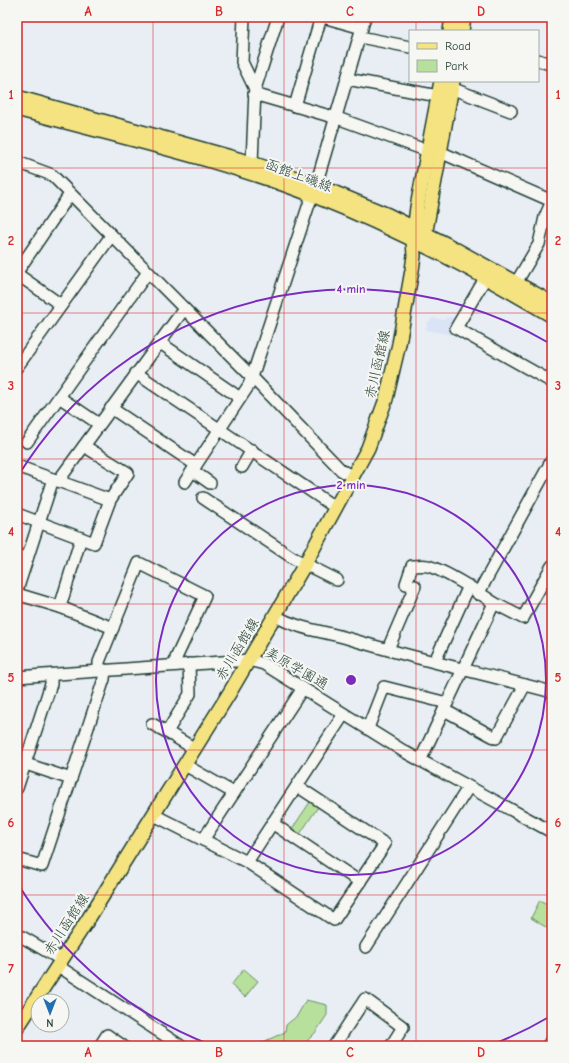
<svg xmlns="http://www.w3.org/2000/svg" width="569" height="1063" viewBox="0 0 569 1063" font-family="'Comic Neue','Klee One',sans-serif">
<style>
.built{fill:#dae4f6}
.green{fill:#b7e09c;stroke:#6b8e68}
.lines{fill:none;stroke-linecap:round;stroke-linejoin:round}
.minor-casing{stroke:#1f3d34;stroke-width:14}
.major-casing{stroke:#1f3d34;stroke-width:16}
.minor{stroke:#f6f6f2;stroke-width:11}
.major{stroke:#f5e382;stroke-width:13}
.grid{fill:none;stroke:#d62828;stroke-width:1;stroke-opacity:0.55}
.ring{fill:none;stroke:#7b2cbf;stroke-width:2}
.labels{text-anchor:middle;stroke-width:4;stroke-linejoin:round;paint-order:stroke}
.street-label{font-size:14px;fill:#1f3d34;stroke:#f6f6f2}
.centre{fill:#7b2cbf;stroke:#f6f6f2;stroke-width:2}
.ring-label{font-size:12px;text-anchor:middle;font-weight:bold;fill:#7b2cbf;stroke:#f6f6f2;stroke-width:4;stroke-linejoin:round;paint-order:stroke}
.neatline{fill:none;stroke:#d62828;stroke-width:1.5}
.grid-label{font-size:13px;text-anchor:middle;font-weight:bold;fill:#d62828}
</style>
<rect width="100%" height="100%" fill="#e9eef4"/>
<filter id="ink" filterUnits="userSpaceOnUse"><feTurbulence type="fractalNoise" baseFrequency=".025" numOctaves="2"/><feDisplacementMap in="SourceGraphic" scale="8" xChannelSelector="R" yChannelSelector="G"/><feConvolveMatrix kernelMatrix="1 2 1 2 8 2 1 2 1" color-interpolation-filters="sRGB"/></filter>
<g filter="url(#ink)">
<polygon class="built" points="446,317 454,318 451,335 426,330 427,324 432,318 445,320"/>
<g class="green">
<polygon points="310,802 318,807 298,837 290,832"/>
<polygon points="540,900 550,906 552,903 552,931 531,918"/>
<polygon points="244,969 258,981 245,997 231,985"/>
<polygon points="306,1000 327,1005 327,1015 315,1033 302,1046 262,1046 261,1043 285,1032 286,1025 297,1016"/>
</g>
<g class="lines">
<g class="minor-casing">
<g id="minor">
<polyline points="244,17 242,62 255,89"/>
<polyline points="323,17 362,28"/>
<polyline points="360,37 410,47"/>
<polyline points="538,60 552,65"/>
<polyline points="347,79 438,96"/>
<polyline points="451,88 511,111"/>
<polyline points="254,94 340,119 428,151"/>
<polyline points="295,106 321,17"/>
<polyline points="440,152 552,201"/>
<polyline points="17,162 52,175 252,377 341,470 353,477"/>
<polyline points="252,163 255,89 278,17"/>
<polyline points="316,185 365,17"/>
<polyline points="17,272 70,194"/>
<polyline points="17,274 61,305"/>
<polyline points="486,277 456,328 552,382"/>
<polyline points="516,283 539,244 545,217 552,201"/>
<polyline points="159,342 240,398"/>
<polyline points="17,367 111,236"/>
<polyline points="136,373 336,508"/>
<polyline points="59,397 99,424"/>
<polyline points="111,408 196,465 249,385 252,377 312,195"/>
<polyline points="27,442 148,272"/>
<polyline points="17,466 110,500"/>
<polyline points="242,467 252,450"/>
<polyline points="193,471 210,483"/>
<polyline points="59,480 184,309"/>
<polyline points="185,482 196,465"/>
<polyline points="203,498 293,558 337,580"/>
<polyline points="17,514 94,543 110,500 128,473 84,446"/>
<polyline points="17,555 27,559"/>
<polyline points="17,590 53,479"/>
<polyline points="17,594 60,607 113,628"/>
<polyline points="478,594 552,460"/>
<polyline points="60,607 81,538"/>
<path d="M 275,616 C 301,630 323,631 350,639 C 416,659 485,674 552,692"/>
<path d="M 388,649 L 415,586 L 406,584 L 412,566 C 417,566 423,565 428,566 C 444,570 480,593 494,603"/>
<polyline points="435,661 469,586"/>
<polyline points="189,664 190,694 167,732 195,749"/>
<polyline points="99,671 99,662 139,563 205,596 176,658 176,665"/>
<polyline points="17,677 249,660 264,664 405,752 552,832"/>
<polyline points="444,710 496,738 525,685"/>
<polyline points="152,724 167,732"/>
<polyline points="368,728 384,687 447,703"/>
<polyline points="17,761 71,779"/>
<polyline points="420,761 494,603 523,618 552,566"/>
<polyline points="185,765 234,793"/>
<polyline points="17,788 51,684 51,675"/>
<polyline points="154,815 247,862 334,920 385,844 297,786"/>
<polyline points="272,823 360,882"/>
<polyline points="203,840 303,688"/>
<polyline points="17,859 42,866 104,679 105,670"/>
<polyline points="247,862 344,714"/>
<polyline points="17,934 62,960"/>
<polyline points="366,947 468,788"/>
<polyline points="58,966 181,1046"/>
<polyline points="100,1046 107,1035 123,1046"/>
<polyline points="334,1046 365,999 403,1027 391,1046"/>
<polyline points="548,1046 552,1039"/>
</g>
</g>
<g class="major-casing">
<g id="major">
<polyline points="450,31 452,17"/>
<polyline points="462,31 464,17"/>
<polyline points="17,97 252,163 316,185 388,215 446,244 552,303"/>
<path d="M 17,109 C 115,136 217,158 312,195 C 396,228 475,270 552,316"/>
<polyline points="424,241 453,81"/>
<polyline points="17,1028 87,921 230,692 305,564 368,448 386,399 399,344 412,270 414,256 413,240 417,207 441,81"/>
</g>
</g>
<use href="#minor" class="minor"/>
<use href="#major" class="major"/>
</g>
</g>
<path class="grid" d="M 153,17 L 153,1046M 284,17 L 284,1046M 416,17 L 416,31M 416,81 L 416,1046M 17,168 L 552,168M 17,313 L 552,313M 17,459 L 552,459M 17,604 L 552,604M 17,750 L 552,750M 17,895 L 552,895"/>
<g class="ring">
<circle cx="351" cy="680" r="195"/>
<path d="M549 1017A391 391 0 0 1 491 1045M211 1045A391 391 0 0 1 18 884M18 476A391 391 0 0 1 549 343"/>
</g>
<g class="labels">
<g class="street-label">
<text transform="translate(299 175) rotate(20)" y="5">函館上磯線</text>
<text transform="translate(377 364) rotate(-77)" y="5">赤川函館線</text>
<text transform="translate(237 649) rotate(-59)" y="5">赤川函館線</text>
<text transform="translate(297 668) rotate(30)" y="5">美原学園通</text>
<text transform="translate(66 924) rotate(-57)" y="5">赤川函館線</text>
</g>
</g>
<circle cx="351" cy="680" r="6" class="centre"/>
<g class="ring-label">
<text x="351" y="293">4 min</text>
<text x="351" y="489">2 min</text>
</g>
<rect width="569" height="1063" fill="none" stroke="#f6f6f2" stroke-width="44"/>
<rect x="409" y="30" width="130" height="52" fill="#f6f6f2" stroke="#a0aca6"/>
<rect x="417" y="43" width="20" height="6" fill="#f5e382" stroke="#a0aca6"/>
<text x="445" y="50" font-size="12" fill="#1f3d34">Road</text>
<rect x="417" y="60" width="20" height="12" fill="#b7e09c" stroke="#a0aca6"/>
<text x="445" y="70" font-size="12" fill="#1f3d34">Park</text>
<g transform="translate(50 1013) rotate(180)"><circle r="19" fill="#f6f6f2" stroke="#a0aca6"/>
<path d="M0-3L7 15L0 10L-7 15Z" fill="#1f6fb2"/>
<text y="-6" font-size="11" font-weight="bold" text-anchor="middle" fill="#1f3d34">N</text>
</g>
<rect x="22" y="22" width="525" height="1019" class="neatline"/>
<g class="grid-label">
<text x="88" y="16">A</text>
<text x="219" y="16">B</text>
<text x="350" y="16">C</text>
<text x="481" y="16">D</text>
<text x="11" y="99">1</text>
<text x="558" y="99">1</text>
<text x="11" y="245">2</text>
<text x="558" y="245">2</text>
<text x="11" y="390">3</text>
<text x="558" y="390">3</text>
<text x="11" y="536">4</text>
<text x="558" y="536">4</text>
<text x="11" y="682">5</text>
<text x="558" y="682">5</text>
<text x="11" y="827">6</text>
<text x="558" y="827">6</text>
<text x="11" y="973">7</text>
<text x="558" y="973">7</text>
<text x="88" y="1057">A</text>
<text x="219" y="1057">B</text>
<text x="350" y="1057">C</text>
<text x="481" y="1057">D</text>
</g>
</svg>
